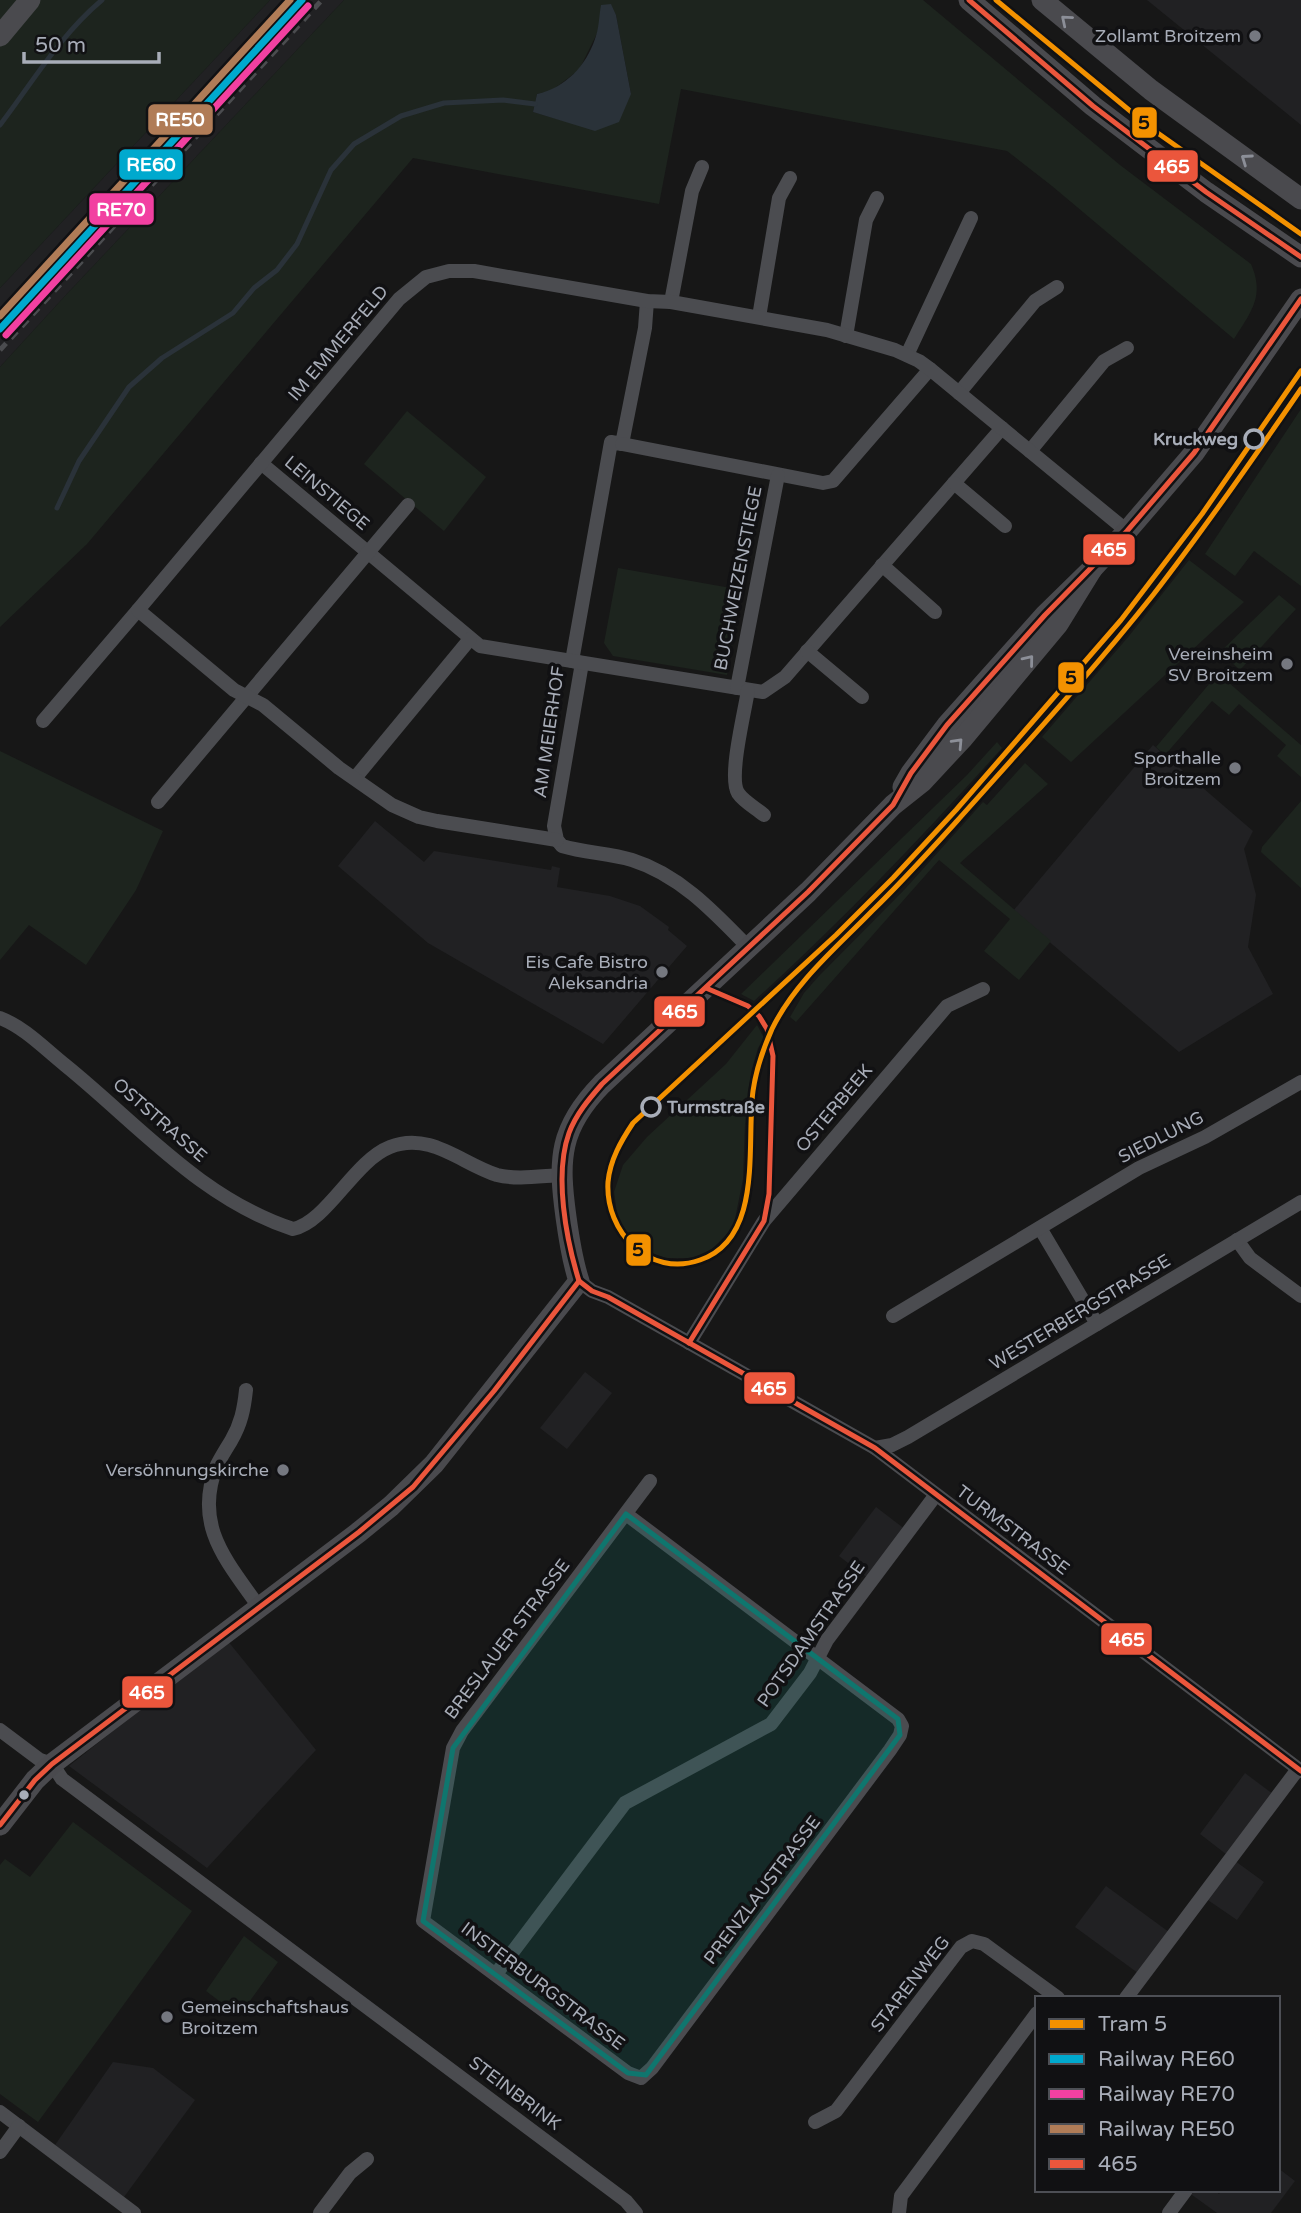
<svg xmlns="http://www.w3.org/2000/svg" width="1301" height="2213" viewBox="0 0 1301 2213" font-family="'Varela Round',sans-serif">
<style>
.built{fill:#212123}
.green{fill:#1d241e;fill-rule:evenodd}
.water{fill:#2a3239}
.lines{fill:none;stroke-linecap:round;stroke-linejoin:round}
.stream{stroke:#2a3239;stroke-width:5}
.street{stroke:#4b4c50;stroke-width:14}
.secondary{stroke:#4a4a4e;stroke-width:21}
.rail{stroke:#4b4c4f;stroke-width:5;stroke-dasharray:9 7;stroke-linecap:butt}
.bus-1-casing{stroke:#111113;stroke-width:10}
.bus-1{stroke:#eb563c;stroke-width:5}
.rail-1-casing{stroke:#111113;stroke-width:12}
.rail-2-casing{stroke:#111113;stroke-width:12}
.rail-3-casing{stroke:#111113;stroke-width:12}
.rail-1{stroke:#00a9ce;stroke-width:7}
.rail-2{stroke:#f240a1;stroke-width:7}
.rail-3{stroke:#b07c57;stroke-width:7}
.tram-1-casing{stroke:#111113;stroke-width:10}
.tram-1{stroke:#f39100;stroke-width:5}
.oneway{stroke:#8c8f98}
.marked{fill:#0f766e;fill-opacity:0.2;stroke:#0f766e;stroke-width:5;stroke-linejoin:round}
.poi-dot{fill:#757880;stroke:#111113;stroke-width:2.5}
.stop-dot{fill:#111113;stroke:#a8adb8;stroke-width:3.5}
.bus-dot{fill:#a8adb8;stroke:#111113;stroke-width:2.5}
.labels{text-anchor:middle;stroke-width:7;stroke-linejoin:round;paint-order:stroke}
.poi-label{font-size:18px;fill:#a8adb8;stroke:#111113;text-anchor:end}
.street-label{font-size:18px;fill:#a8adb8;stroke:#111113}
.stop-label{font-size:18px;font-weight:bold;fill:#a8adb8;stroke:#111113;text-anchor:end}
.line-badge{stroke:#111113;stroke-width:2.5}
.badge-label{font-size:19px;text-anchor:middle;font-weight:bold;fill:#fff}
.pale-badge-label{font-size:19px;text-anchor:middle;font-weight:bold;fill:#111}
</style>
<rect width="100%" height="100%" fill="#171717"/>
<g class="built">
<polygon points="270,0 344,0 65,296 0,367 0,288"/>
<polygon points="1147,0 1301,0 1301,125"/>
<polygon points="1153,745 1253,831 1244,849 1256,895 1248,947 1273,994 1179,1052 1013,911"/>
<polygon points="375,821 424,862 434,851 551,870 552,866 560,868 557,887 610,896 640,906 669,927 668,930 687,946 603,1044 428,943 338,866"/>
<polygon points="585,1372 612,1393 567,1449 540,1428"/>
<polygon points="876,1507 906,1530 869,1579 839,1556"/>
<polygon points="227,1640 316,1750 207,1868 69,1766"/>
<polygon points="1245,1773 1277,1797 1231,1858 1264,1882 1237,1920 1202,1896 1231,1858 1200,1834"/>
<polygon points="1106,1886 1173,1935 1142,1976 1075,1927"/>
<polygon points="113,2062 153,2068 195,2100 124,2197 55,2145"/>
<polygon points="1278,2168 1295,2181 1271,2213 1217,2213 1188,2192 1189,2190 1214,2190 1219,2194 1222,2190 1278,2190"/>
</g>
<g class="green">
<polygon points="0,0 270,0 0,288"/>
<path d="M 344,0 L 923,0 L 1120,165 L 1251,264 C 1265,296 1251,312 1234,339 L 1052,186 L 1007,151 L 681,89 L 659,204 L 413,158 L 87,544 L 0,627 L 0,367 L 65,296 ZM 611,5 L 616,15 L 631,94 L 564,121 L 533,112 L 537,94 L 551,91 L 579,70 Z"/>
<polygon points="1301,409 1301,586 1254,551 1235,576 1205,554"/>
<polygon points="407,411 486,477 444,531 364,464"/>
<polygon points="1189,560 1244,602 1071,762 1042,737 1129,636"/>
<polygon points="618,568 742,590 727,675 613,656 604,643"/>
<polygon points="1279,595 1296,609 1240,670 1220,652"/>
<polygon points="1221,676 1301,745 1301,777 1277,756 1286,745 1239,704 1229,715 1212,701 1165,755 1156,747 1215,677"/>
<path d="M 997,742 L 1002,748 C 923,836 842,921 754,1001 L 741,994 L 967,775 Z"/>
<polygon points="0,751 163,831 136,890 86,965 29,925 0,960"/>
<polygon points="1025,763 1048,784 960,863 1051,941 1019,980 984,951 1010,919 939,860 796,1022 790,1017 804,993 818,977 905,889 983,802 987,805"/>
<polygon points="1301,801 1301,888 1261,852 1262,847"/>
<polygon points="757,1025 764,1038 758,1048 751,1072 745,1124 743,1179 734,1224 727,1234 712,1249 694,1258 666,1258 643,1250 623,1230 618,1220 614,1192 623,1165 647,1137 726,1064"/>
<polygon points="73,1822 192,1911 38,2122 0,2094 0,1865 5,1859 30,1877"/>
<polygon points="244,1936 278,1962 239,2016 206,1991"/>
</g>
<path class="water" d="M 611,4 L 616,15 L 631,94 L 619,122 L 595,131 L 533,112 L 537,94 C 565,88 586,66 595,39 C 599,29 599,16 601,5 Z"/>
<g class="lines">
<g class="stream">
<path d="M 0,125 C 32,83 61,34 102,0"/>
<polyline points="57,508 79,461 129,387 162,358 233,313 254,288 277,270 297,244 331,170 354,144 401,116 444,103 503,100 535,104"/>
</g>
<g class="street">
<path d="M 647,301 L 645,328 L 622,444 L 611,442 L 572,661 L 582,663 L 554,826 L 557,840 L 562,846 C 585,853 609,853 632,860 C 680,875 715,913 749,948"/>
<polyline points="671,302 692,191 702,167"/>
<polyline points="759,317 779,198 790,178"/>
<polyline points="846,336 866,220 877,198"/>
<polyline points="907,355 971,218"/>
<polyline points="959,393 1035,301 1057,287"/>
<polyline points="622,444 823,483 833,481 930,369"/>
<polyline points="1030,451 1104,361 1127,348"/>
<polyline points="261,463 480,646 763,692 785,677 1002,428"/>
<polyline points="954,483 1005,526"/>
<polyline points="882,565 935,612"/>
<polyline points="807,651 862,697"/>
<polyline points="737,688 778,475"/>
<path d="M 748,690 C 745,711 728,777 738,793 C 744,802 756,808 764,815"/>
<polyline points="43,721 138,610"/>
<polyline points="355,778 470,639"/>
<polyline points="158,802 408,505"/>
<polyline points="557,840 437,821 419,817 392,805 339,768 263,705 234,690 138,610 399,299 426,277 449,271 474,271 647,301 671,302 827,330 895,350 919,361 930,369 1127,531"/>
<path d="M 0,1018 C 24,1027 45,1049 65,1065 C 138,1124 201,1199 293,1229 C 327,1222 354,1161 390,1147 C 430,1131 462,1164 497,1175 C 516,1180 541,1176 561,1175"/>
<polyline points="1040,1228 1097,1324"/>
<polyline points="1237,1240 1250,1258 1301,1296"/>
<polyline points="579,1281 592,1291 608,1297 875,1448 1301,1771"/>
<polyline points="893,1316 1139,1168 1205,1137 1301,1082"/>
<polyline points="689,1343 764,1221 947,1006 983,989"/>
<path d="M 246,1390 C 244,1409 241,1424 231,1441 C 226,1449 221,1457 217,1465 C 193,1525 226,1560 259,1607"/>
<polyline points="875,1448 892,1445 908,1437 1301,1202"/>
<polyline points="626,1514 898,1719 902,1726 900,1735 890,1750 652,2068 641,2078 628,2073 423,1921 453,1748 462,1731 650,1481"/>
<polyline points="0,1730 40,1760 52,1764 62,1779 626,2201 636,2213"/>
<polyline points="496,1974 625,1803 771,1724 810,1673 827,1640 935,1496"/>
<polyline points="1126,1998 1298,1769"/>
<polyline points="0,2112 134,2213"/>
<polyline points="815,2122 836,2111 961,1947 972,1941 984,1944 1058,1998"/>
<polyline points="0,2152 19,2126"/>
<polyline points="320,2213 350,2173 367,2159"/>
<polyline points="899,2213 901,2196 1037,2013"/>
<polyline points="1169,2213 1186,2190"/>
</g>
<g class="secondary">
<polyline points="969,0 1093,106 1206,192 1301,257"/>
<polyline points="1042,0 1151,90 1301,199"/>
<polyline points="0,36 30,0"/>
<polyline points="903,787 911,773 947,725 1045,615 1092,569 1127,531 1194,453 1301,299"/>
<path d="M 0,1825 L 35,1780 L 52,1764 L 359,1532 L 391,1506 L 434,1464 L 579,1281 C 572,1260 569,1239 566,1217 C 558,1159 559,1128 602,1084 L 808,892 L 893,805 L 922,782 L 963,738 L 1058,624 L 1092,569"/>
</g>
<polyline class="rail" points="0,350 322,0"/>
<g class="bus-1-casing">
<g id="bus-1">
<polyline points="969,0 1093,106 1206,192 1301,257"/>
<path d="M 579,1281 C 566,1239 554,1175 569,1133 C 576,1114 589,1099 602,1084 L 808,892 L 893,805 L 911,773 L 947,725 L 1045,615 L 1127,531 L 1194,453 L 1301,299"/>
<polyline points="579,1281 592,1291 608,1297 875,1448 1301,1771"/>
<polyline points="689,1343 764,1221 769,1194 773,1056 767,1029 759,1016 748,1006 706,988"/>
<polyline points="0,1825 35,1780 52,1764 359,1532 413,1487 494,1391 579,1281"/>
</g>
</g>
<use href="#bus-1" class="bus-1"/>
<g class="rail-1-casing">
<polyline id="rail-1" points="0,329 302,0"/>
</g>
<g class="rail-2-casing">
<polyline id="rail-2" points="6,335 308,6"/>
</g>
<g class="rail-3-casing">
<polyline id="rail-3" points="0,316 290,0"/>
</g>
<use href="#rail-1" class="rail-1"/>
<use href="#rail-2" class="rail-2"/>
<use href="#rail-3" class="rail-3"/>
<g class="tram-1-casing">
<g id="tram-1">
<polyline points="996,0 1152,129 1301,234"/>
<path d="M 1301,371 L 1202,514 L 1121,620 L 956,810 L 893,878 L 836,935 L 633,1123 C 621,1141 610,1160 608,1182 C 605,1232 649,1278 700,1260 C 764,1238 746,1144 753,1091 C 756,1070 763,1049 772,1029 C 795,982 836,948 872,911 C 902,882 929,852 957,821 C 1023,747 1091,673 1153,595 C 1205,528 1253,459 1301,389"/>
</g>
</g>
<use href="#tram-1" class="tram-1"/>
</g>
<defs><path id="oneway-chevron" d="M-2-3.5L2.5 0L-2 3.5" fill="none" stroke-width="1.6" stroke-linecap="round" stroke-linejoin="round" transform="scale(1.75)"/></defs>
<g class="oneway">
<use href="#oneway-chevron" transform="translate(1066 20) rotate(-140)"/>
<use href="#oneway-chevron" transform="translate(1246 159) rotate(-145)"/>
<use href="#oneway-chevron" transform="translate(1029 660) rotate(-51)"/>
<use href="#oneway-chevron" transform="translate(958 743) rotate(-47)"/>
</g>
<path class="marked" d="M 626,1514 L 898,1719 L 900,1735 L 646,2075 L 628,2073 L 423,1921 L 453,1748 Z"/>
<g class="poi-dot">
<circle cx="1255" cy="36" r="7"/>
<circle cx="1287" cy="664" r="7"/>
<circle cx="1235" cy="768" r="7"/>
<circle cx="662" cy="972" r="7"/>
<circle cx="283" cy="1470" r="7"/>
<circle cx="167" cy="2017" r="7"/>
</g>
<g class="stop-dot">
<circle cx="1254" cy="439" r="9"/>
<circle cx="651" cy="1107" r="9"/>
</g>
<circle class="bus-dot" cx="24" cy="1795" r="6"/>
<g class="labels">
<g class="poi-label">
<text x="1241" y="42">Zollamt Broitzem</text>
<text x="1273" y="660">Vereinsheim<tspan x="1273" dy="21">SV Broitzem</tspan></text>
<text x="1221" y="764">Sporthalle<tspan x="1221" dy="21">Broitzem</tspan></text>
<text x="648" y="968">Eis Cafe Bistro<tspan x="648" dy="21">Aleksandria</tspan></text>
<text x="269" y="1476">Versöhnungskirche</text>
<text x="181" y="2013" text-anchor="start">Gemeinschaftshaus<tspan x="181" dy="21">Broitzem</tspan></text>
</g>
<g class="street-label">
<text transform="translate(338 343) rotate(-50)" y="6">IM EMMERFELD</text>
<text transform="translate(327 493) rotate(40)" y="6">LEINSTIEGE</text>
<text transform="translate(738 578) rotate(-79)" y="6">BUCHWEIZENSTIEGE</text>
<text transform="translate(549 732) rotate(-82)" y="6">AM MEIERHOF</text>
<text transform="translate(834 1108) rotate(-50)" y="6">OSTERBEEK</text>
<text transform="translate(160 1120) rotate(41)" y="6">OSTSTRASSE</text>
<text transform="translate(1161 1137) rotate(-27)" y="6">SIEDLUNG</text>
<text transform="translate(1080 1312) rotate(-31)" y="6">WESTERBERGSTRASSE</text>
<text transform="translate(1013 1530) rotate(37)" y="6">TURMSTRASSE</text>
<text transform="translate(811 1634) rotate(-55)" y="6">POTSDAMSTRASSE</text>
<text transform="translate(507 1639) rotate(-53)" y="6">BRESLAUER STRASSE</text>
<text transform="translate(762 1890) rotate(-53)" y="6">PRENZLAUSTRASSE</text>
<text transform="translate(910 1984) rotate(-52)" y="6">STARENWEG</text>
<text transform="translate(543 1986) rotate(37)" y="6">INSTERBURGSTRASSE</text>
<text transform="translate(515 2093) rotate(37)" y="6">STEINBRINK</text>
</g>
<g class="stop-label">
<text x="1238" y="445">Kruckweg</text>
<text x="667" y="1113" text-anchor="start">Turmstraße</text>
</g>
</g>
<g class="line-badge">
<rect x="147" y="103" width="67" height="33" rx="7" fill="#b07c57"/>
<rect x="1131" y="106" width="27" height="33" rx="7" fill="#f39100"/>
<rect x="118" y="148" width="66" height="33" rx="7" fill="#00a9ce"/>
<rect x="1146" y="149" width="53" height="34" rx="7" fill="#eb563c"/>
<rect x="88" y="192" width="67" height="34" rx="7" fill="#f240a1"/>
<rect x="1082" y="533" width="54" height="33" rx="7" fill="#eb563c"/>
<rect x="1057" y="661" width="28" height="33" rx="7" fill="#f39100"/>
<rect x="653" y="995" width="53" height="33" rx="7" fill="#eb563c"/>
<rect x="625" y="1233" width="27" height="34" rx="7" fill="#f39100"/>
<rect x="743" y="1371" width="53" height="34" rx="7" fill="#eb563c"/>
<rect x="1100" y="1622" width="53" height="34" rx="7" fill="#eb563c"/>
<rect x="121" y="1675" width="53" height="34" rx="7" fill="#eb563c"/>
</g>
<g class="badge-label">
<text x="180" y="126">RE50</text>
<text x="151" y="171">RE60</text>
<text x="1172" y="173">465</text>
<text x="121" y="216">RE70</text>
<text x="1109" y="556">465</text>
<text x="680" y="1018">465</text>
<text x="769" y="1395">465</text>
<text x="1127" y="1646">465</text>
<text x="147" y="1699">465</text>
</g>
<g class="pale-badge-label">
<text x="1144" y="129">5</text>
<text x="1071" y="684">5</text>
<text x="638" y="1256">5</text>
</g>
<rect x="1035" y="1996" width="245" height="196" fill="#111113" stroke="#4d4f55" stroke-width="2"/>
<rect x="1049" y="2019" width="35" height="10" fill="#f39100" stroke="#4d4f55" stroke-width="2"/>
<text x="1098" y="2031" font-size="21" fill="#a8adb8">Tram 5</text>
<rect x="1049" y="2054" width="35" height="10" fill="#00a9ce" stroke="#4d4f55" stroke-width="2"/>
<text x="1098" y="2066" font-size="21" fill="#a8adb8">Railway RE60</text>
<rect x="1049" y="2089" width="35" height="10" fill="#f240a1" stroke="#4d4f55" stroke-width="2"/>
<text x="1098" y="2101" font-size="21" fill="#a8adb8">Railway RE70</text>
<rect x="1049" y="2124" width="35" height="10" fill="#b07c57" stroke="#4d4f55" stroke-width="2"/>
<text x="1098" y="2136" font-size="21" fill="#a8adb8">Railway RE50</text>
<rect x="1049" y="2159" width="35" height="10" fill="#eb563c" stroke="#4d4f55" stroke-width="2"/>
<text x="1098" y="2171" font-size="21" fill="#a8adb8">465</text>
<path d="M24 52v10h135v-10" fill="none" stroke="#a8adb8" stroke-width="3.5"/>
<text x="35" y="52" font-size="21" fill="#a8adb8" stroke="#111113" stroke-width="5" paint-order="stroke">50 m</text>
</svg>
